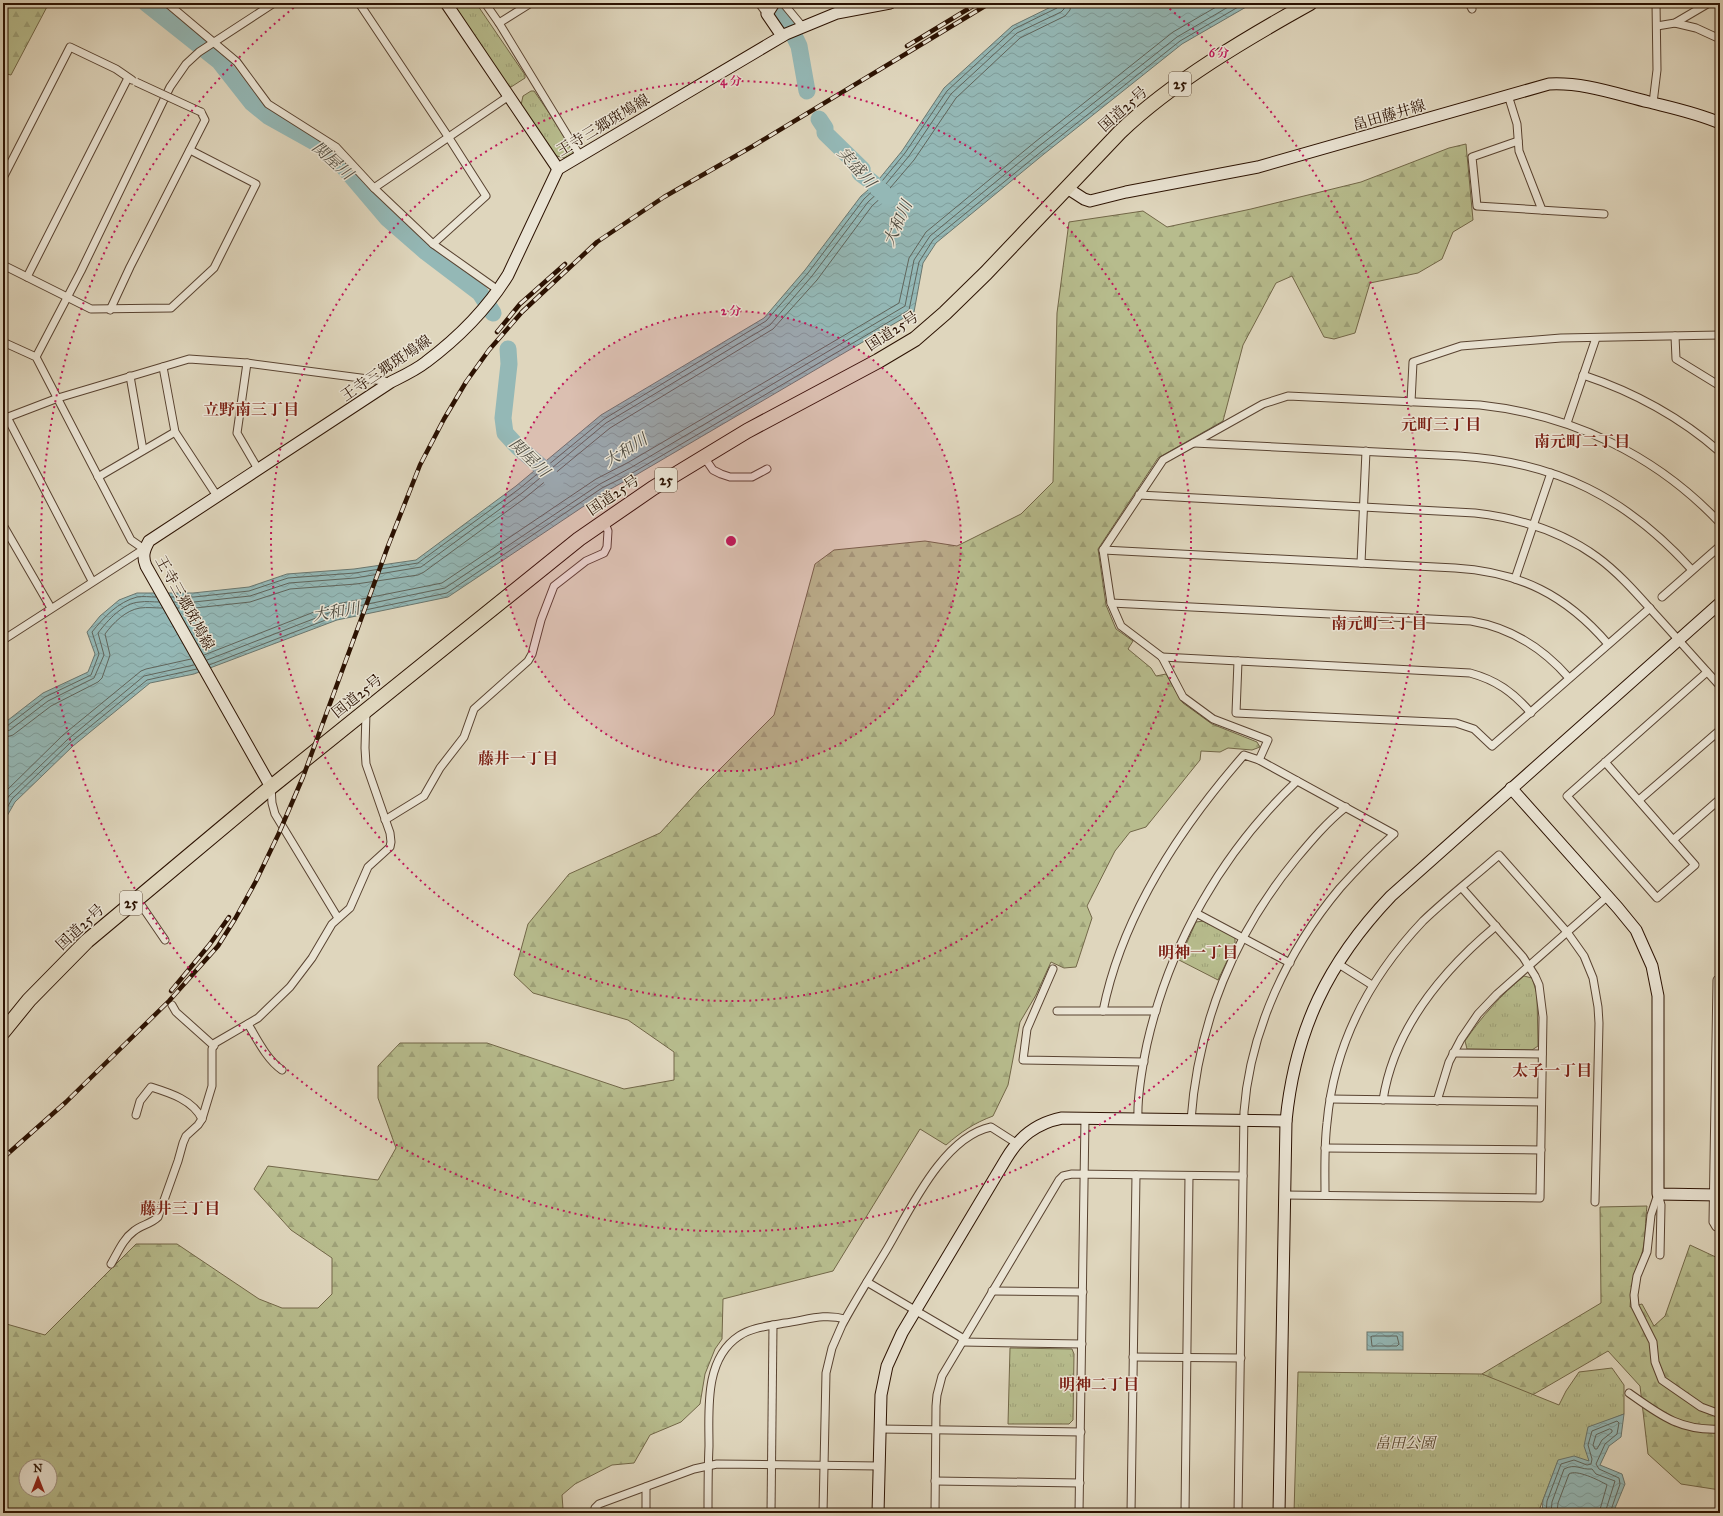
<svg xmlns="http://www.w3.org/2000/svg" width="1723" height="1516" viewBox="0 0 1723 1516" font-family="'IM FELL Great Primer','Noto Serif JP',serif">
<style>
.forest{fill:url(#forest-firs);stroke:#726748;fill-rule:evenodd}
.park{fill:url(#park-tufts);stroke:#726748}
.water{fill:url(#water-waves);stroke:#6a766e}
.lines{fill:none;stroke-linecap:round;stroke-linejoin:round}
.shore{stroke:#60655c;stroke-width:1}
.river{stroke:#94b8b6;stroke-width:17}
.street-casing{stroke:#594331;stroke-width:9}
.secondary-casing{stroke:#2c1202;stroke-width:13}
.highway-casing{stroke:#2c1202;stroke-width:16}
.street{stroke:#eae4d4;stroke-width:7}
.secondary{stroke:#eae4d4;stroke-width:11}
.highway{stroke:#dfd6bd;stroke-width:14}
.rail-casing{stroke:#2c1202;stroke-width:4.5}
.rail{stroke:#eae4d4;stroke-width:3;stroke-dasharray:9;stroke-linecap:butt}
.street-bridge-casing{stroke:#594331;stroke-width:9;stroke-linecap:butt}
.street-bridge{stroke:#eae4d4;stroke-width:7}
.ring{fill:none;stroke:#c2185b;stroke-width:2;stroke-dasharray:2 4}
.labels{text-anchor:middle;stroke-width:3;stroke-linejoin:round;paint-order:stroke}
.shield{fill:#eae4d4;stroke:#655141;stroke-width:1}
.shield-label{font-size:14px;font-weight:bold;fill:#2c1202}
.street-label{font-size:15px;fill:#2c1202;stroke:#eae4d4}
.park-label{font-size:15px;font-style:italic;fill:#56452c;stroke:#eae4d4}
.water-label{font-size:16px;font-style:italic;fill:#504c41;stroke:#eae4d4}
.neighbourhood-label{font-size:16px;font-weight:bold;fill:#7a1f14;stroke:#eae4d4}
.centre{fill:#c2185b;stroke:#eae4d4;stroke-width:2}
.ring-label{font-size:12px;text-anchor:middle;font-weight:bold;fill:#c2185b;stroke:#eae4d4;stroke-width:3;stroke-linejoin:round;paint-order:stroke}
</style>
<defs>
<pattern id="forest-firs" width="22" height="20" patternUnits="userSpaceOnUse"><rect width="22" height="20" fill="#b7bc8d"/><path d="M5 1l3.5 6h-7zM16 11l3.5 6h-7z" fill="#9ea178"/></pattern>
<pattern id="park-tufts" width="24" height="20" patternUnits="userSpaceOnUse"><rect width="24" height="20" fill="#b7bc8d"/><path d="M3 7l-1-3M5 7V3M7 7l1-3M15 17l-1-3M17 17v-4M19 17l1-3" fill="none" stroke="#9ea178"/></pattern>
<pattern id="water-waves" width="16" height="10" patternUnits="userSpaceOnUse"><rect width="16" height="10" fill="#94b8b6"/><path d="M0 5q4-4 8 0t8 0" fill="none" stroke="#809d9b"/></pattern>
</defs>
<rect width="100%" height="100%" fill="#dfd6bd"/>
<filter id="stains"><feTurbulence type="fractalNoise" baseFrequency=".005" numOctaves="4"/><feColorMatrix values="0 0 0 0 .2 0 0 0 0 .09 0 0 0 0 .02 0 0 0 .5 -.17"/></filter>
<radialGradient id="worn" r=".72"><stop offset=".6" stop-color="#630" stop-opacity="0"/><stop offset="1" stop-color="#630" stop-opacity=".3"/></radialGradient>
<g class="forest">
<polygon points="3,3 49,3 11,75 3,73"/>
<path d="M 1466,144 L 1473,220 L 1453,232 L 1442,259 L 1418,273 L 1370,283 L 1355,333 L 1334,339 L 1324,337 L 1292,276 L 1276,283 L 1243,345 L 1223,421 L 1158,458 L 1098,549 L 1106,605 L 1116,629 L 1133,641 L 1128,649 L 1151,668 L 1156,676 L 1166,674 L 1183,703 L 1212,724 L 1257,742 L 1260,747 L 1252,750 L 1228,748 L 1220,752 L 1201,751 L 1200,760 L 1146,827 L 1130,832 L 1115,851 L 1087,906 L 1092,918 L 1076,967 L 1064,968 L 1051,962 L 1036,995 L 1020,1022 L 1008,1085 L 993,1116 C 974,1123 961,1132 946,1145 L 920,1129 L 833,1271 L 723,1299 L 722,1339 L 715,1349 L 705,1374 L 700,1404 L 681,1422 L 650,1435 L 634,1463 L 612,1465 L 575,1484 L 562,1495 L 563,1509 L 532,1512 L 532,1513 L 3,1513 L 3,1323 L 45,1335 L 136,1244 L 177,1244 L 259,1299 L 282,1308 L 318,1308 L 332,1294 L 332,1258 L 291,1230 L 254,1189 L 268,1166 L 378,1180 L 396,1148 L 378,1098 L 378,1066 L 400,1043 L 487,1043 L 624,1089 L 674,1080 L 674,1052 L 628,1020 L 533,993 L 514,975 L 528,924 L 569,874 L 660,833 L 701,788 L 774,715 L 815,564 L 834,550 L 925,541 L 957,546 L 1021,514 L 1053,482 L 1057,313 L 1069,222 L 1143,211 L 1167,227 L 1251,209 L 1361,182 L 1449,148 ZM 26,1466 L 50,1466 L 50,1490 L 26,1490 Z"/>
<path d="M 1647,1206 C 1645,1221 1646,1238 1642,1253 C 1637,1271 1631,1288 1630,1307 L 1642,1304 L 1654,1326 L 1665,1316 L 1690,1245 L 1720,1259 L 1720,1490 L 1681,1484 L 1648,1454 L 1640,1386 L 1608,1351 L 1529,1397 L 1482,1374 L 1601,1303 L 1600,1207 Z"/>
</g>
<g class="park">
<polygon points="453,3 476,3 525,75 525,78 511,87 507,85"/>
<polygon points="531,91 534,91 576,152 564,158 557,156 552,152 521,105 523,96"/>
<polygon points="1204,921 1235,937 1235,944 1218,980 1179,960 1196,922"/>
<path d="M 1524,976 L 1532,978 L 1537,994 L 1538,1046 L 1532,1050 L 1467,1049 L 1465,1041 C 1482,1016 1501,995 1524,976 Z"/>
<polygon points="1010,1348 1072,1349 1074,1354 1073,1420 1069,1424 1008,1424"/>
<polygon points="1612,1368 1624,1385 1624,1414 1589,1428 1589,1461 1558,1461 1538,1513 1294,1513 1298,1372 1482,1374 1559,1405 1566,1391 1579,1372"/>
</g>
<g class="water">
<polygon points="1059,3 1253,3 1182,44 1044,154 936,243 923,263 914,312 636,475 605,492 448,597 337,620 194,674 150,683 73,746 15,802 3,823 3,724 43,693 88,672 95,654 87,632 100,616 119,600 137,593 193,593 249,587 287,574 354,569 416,560 516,486 601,415 764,318 805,270 861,196 875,184 902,151 944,88 1012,26"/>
<rect x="1367" y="1332" width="36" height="18"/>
<polygon points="1624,1414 1621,1437 1609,1446 1600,1465 1622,1474 1625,1484 1613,1513 1542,1513 1543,1500 1558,1460 1574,1456 1589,1461 1584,1446 1588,1427"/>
</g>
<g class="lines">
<g class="shore">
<polyline points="171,597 194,597 249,591 288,578 355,573 418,563 519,489 604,419 766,321 808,273 864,199 878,186 905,153 947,91 1014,29 1057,8 1060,3"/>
<polyline points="174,602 194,602 250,596 289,583 355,578 421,567 522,493 606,423 770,325 812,276 868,202 881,190 909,156 951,94 1017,33 1061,12 1064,9 1065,3"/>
<polyline points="177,608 195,608 250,602 290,589 356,584 418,575 424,572 525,498 610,428 773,329 817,280 872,206 885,194 914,160 956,98 1020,38 1065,16 1070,10 1071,3"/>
<polyline points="204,655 332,605 442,583 596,479 629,462 899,303 909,258 926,232 1035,142 1173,32 1223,3"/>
<polyline points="207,660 334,611 445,588 600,484 632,467 905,306 914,260 930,236 1038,147 1177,37 1235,3"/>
<polyline points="209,665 336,616 447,593 602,488 634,472 909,310 919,262 933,240 1042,151 1180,41 1245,3"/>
<path d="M 3,727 L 7,726 L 45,697 L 91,675 L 99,654 L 92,632 C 104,617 118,602 137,597 C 143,596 150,597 156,597"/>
<path d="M 3,732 L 10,730 L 48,701 L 94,678 L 104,655 L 98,633 C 108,620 123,603 140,602 C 146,601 153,602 159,602"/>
<path d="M 3,738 L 13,735 L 51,706 L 98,682 L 102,678 L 110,655 L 105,634 C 113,623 126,610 140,608 C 147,607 155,608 162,608"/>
<polyline points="3,794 63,735 141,671 146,669 191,659"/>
<polyline points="3,805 9,796 67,740 144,676 194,665"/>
<polyline points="3,815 12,799 70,743 147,680 197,669"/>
<polygon points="1373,1336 1397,1336 1399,1344 1397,1346 1372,1346 1371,1337"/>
<polygon points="1610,1429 1612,1430 1612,1432 1602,1440 1597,1449 1595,1449 1593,1445 1596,1435"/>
<polyline points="1546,1513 1547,1501 1561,1464 1574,1460 1587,1465 1591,1464 1592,1459 1588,1445 1592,1431 1617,1421 1619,1423 1617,1434 1605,1444 1596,1464 1599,1469 1619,1478 1620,1484 1610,1513"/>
<path d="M 1551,1513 L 1552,1502 L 1564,1469 C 1576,1463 1580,1470 1592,1469 L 1596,1474 L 1615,1481 L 1605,1513"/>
<path d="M 1557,1513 L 1558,1503 L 1569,1474 C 1576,1469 1599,1480 1607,1485 L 1599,1513"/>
</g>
<g class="river">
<polyline points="146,3 219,61 252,103 268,116 320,145 342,165 387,218 426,252 480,293 493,313"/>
<polyline points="772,3 787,21 799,46 807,91"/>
<path d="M 819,119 L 825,128 L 825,133 L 862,169 L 860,173 C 866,178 873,182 878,188 C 883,192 884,196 890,199"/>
<polyline points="508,349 509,364 503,418 505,433 518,447 544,469 555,483"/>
</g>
<g class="street-casing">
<g id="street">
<polyline points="167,3 237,62 268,104 336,147 374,188 433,244 498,290"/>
<polyline points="359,3 449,138 486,196 433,244"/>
<polyline points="485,3 499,23 580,156"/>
<polyline points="759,3 767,14"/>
<polyline points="783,3 802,26"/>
<polyline points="1469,3 1472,9"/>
<polyline points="499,23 531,3"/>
<polyline points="1675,23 1696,28 1720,39"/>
<polyline points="1657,26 1675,23 1709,3"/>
<polyline points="1508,95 1517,124 1519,151 1542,210"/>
<polyline points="1653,103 1657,70 1656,3"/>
<polyline points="1518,141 1472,157 1477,206 1604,214"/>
<polyline points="3,178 70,47 116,69 132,80"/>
<polyline points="374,188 509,96"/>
<polyline points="3,265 91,309 171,308 214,268 256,184 190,150"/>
<polyline points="27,277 128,78"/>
<polyline points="110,310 130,267 205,120 201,112"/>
<polyline points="1675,336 1676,359 1720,386"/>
<polyline points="3,342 36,357 131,540 144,549 3,640"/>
<polyline points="36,357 81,271 170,87 186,64 199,52 274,3"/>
<polyline points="247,363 237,433 258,469"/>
<polyline points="163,367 175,432 217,496"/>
<path d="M 1583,375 C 1634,392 1680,417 1720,452"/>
<polyline points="130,376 143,450"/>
<polyline points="1411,402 1413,362 1461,346 1561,338 1720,335"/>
<polyline points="7,417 92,581"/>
<polyline points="3,419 58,398 189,359 247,363 391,382"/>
<polyline points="1567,423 1596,338"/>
<path d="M 1194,443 L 1459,456 C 1557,462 1627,498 1692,570"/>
<polyline points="704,457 713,470 721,474 730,477 752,477 767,469"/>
<polyline points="98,477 175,432"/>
<path d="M 1139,495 L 1475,513 C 1518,518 1561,531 1597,557 C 1619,573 1637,594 1655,614 C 1677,638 1698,662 1720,686"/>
<polyline points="3,525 51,608"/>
<path d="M 1103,550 L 1455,568 C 1520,572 1566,595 1608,644"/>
<polyline points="1361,563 1366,451"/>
<polyline points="1515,579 1551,473"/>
<polyline points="1662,597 1720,546"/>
<path d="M 1111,603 L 1471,621 C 1512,628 1543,648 1569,678"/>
<path d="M 1162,657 L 1470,673 C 1496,680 1513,692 1531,713"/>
<polyline points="1238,661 1236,713 1456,723 1474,729 1492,746 1650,608"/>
<path d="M 1259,760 L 1268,740 L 1213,719 L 1183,697 L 1162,657 L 1121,626 L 1111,603 L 1103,550 L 1163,460 L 1263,404 L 1288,396 L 1480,405 C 1572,415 1656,455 1720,523"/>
<polyline points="1605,762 1695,865 1657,898 1567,796 1707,672"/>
<polyline points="271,787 272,803 275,814 338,918"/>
<polyline points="1639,800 1720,730"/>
<polyline points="385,820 424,796 440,768 464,737 474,709 528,661 532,654 541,620 554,586 586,561 604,553 607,547 608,531 604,521"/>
<polyline points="1673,840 1720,799"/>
<polyline points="137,899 165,940"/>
<polyline points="1196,913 1290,963"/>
<polyline points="1337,963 1372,985"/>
<polyline points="1053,969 1027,1029 1023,1060 1144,1062"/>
<polyline points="1717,980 1713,1222 1716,1227 1720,1228"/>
<polyline points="172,1005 176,1012 214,1046"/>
<polyline points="1057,1011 1156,1011"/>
<path d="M 1103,1011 C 1122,915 1181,827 1244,755 L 1259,760 L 1394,834 C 1375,851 1357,869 1340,888 C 1288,950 1250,1030 1244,1112 L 1238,1513"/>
<path d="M 248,1024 C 257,1039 267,1060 282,1070"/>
<polyline points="1453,1053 1542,1054"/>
<polyline points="1330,1099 1541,1102"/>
<path d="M 1383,1100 C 1394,1029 1442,971 1496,926"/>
<polyline points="1437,1101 1449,1062 1461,1039 1478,1014 1497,994 1608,896"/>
<path d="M 136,1115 L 140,1101 L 151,1087 C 170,1093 193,1100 202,1119"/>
<path d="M 1138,1119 C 1137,1094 1142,1068 1147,1044 C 1170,943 1222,852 1297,781"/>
<path d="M 1191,1120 C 1198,1023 1234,934 1296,859 C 1311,841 1327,822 1346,807"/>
<polyline points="1325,1148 1541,1150"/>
<polyline points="1658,1194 1651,1215 1647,1252 1637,1276 1634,1295 1635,1306 1653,1342 1655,1362 1662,1380 1701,1407 1720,1414"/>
<polyline points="1658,1194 1661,1205 1660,1255"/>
<polyline points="1284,1195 1540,1198 1543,1017 1539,985 1535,976 1523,957 1462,888"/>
<path d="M 1325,1195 C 1325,1171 1324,1147 1327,1123 C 1334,1044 1369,978 1423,921 C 1447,898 1474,877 1499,855 L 1567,932 L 1584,956 L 1593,978 L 1598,1007 L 1599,1023 L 1595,1202"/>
<path d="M 111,1264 C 118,1252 123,1239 134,1231 C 141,1225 151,1224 158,1217 L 178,1161 L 183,1143 L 186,1136 L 198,1125 L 202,1119 L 212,1086 L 212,1049 L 215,1043 L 258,1018 L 290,987 L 312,958 L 332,924 L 350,908 L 368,867 L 390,847 L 391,842 L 390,833 L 366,764 L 365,748 L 366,712"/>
<polyline points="867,1282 964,1339"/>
<polyline points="992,1291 1083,1292"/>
<polyline points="962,1342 1082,1344"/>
<polyline points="1133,1357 1241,1358"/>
<path d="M 1629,1393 C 1660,1415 1680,1431 1720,1429"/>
<polyline points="880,1429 1081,1432"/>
<polyline points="935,1481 1080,1483"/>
<polyline points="594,1513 595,1508 599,1504 694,1469 717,1464 879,1466"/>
<polyline points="646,1513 646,1487"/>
<path d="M 708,1513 C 708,1491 708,1468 709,1446 C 709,1410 704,1359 739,1336 C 752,1327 770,1326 785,1323 C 807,1320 824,1313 845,1319"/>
<polyline points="771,1513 773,1325"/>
<path d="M 823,1513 L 826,1373 L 832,1348 L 842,1325 C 856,1299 872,1274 887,1249 C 910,1210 943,1137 991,1127 L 1016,1143"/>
<polyline points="935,1513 936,1406 937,1395 942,1376 1059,1180 1063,1176 1072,1174 1243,1176"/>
<polyline points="1079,1513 1085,1118"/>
<polyline points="1131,1513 1136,1175"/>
<polyline points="1185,1513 1189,1176"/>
</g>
</g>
<g class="secondary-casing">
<g id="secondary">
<polyline points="446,3 558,169"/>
<polyline points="774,3 767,14 782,36"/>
<path d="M 1067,188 L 1084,199 L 1090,201 L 1126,192 L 1258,167 L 1549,84 C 1583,82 1616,94 1649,102 C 1673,108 1697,113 1720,123"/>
<path d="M 271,787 L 146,566 C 142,556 144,550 149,541 L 391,382 C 403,376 416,370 426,362 C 458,338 487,309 508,275 L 558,169 L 786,34 L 837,13 L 890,3"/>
<polyline points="1511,788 1618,908 1636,930 1652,966 1658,996 1658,1194 1720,1195"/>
<path d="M 878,1513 L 881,1395 L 887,1366 L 902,1333 L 1006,1159 C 1019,1137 1036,1123 1062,1118 L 1286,1121"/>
<path d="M 1279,1513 L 1286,1121 C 1295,1030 1328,962 1391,896 L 1720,603"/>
</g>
</g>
<g class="highway-casing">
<path id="highway" d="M 3,1032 L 29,1000 L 87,941 L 271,787 L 579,539 L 653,488 L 747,431 L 878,361 L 915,339 L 945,313 L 986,273 L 1120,132 C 1172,82 1247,38 1310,3"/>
</g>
<use href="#street" class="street"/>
<use href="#secondary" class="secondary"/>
<use href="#highway" class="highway"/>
<g class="rail-casing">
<g id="rail">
<polyline points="907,46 978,3"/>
<polyline points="497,332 520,304 565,264"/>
<polyline points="171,991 210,944 229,917"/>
<polyline points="3,1158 66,1102 169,1001 218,946 235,919 256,881 279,833 303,777 388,546 420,465 444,419 466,382 489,350 522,312 597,242 664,197 753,146 990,3"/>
</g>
</g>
<use href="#rail" class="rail"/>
<g class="street-bridge-casing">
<polyline id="street-bridge" points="136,82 201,112"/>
</g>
<use href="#street-bridge" class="street-bridge"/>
</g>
<circle cx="731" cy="541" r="230" fill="#c2185b" fill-opacity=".12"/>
<g class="ring">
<circle cx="731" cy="541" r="230"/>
<circle cx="731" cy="541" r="460"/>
<path d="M1165 5A690 690 0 1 1 297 5"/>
</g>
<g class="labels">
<g class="shield">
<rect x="1169" y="72" width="22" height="24" rx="3"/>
<rect x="655" y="468" width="22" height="24" rx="3"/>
<rect x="120" y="891" width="22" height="24" rx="3"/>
</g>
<g class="shield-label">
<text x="1180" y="89">25</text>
<text x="666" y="485">25</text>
<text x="131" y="908">25</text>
</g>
<g class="street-label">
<text transform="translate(1123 109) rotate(-42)" y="5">国道25号</text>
<text transform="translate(1389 115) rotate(-16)" y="5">畠田藤井線</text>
<text transform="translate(603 125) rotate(-31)" y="5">王寺三郷斑鳩線</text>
<text transform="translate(892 331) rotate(-33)" y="5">国道25号</text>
<text transform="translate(386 368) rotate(-34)" y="5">王寺三郷斑鳩線</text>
<text transform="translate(613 495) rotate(-34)" y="5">国道25号</text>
<text transform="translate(185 603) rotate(61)" y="5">王寺三郷斑鳩線</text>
<text transform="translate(357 696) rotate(-39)" y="5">国道25号</text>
<text transform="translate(80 927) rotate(-43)" y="5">国道25号</text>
</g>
<g class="park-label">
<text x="1405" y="1448">畠田公園</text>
</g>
<g class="water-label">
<text transform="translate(333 160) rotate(42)" y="6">関屋川</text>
<text transform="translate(857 167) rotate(48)" y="6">実盛川</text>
<text transform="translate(897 223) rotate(-66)" y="6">大和川</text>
<text transform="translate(625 450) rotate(-32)" y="6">大和川</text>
<text transform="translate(530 457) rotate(44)" y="6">関屋川</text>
<text transform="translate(336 611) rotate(-9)" y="6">大和川</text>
</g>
<g class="neighbourhood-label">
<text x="251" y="415">立野南三丁目</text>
<text x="1441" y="430">元町三丁目</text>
<text x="1582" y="447">南元町二丁目</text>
<text x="1379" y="629">南元町三丁目</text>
<text x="518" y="764">藤井一丁目</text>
<text x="1198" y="958">明神一丁目</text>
<text x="1552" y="1076">太子一丁目</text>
<text x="180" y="1214">藤井三丁目</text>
<text x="1099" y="1390">明神二丁目</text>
</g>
</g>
<circle cx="731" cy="541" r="6" class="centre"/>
<g class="ring-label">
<text x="1219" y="57">6 分</text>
<text x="731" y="85">4 分</text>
<text x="731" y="315">2 分</text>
</g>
<rect width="1723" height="1516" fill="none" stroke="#dfd6bd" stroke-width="16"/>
<rect x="4" y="4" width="1715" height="1508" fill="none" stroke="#2c1202" stroke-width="2"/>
<rect x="8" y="8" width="1707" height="1500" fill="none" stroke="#2c1202"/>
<g transform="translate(38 1478)"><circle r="19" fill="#eae4d4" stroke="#9e9080"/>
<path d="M0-3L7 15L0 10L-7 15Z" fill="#8f2418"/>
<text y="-6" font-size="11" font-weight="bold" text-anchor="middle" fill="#2c1202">N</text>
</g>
<rect width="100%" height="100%" filter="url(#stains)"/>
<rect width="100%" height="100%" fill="url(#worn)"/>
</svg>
